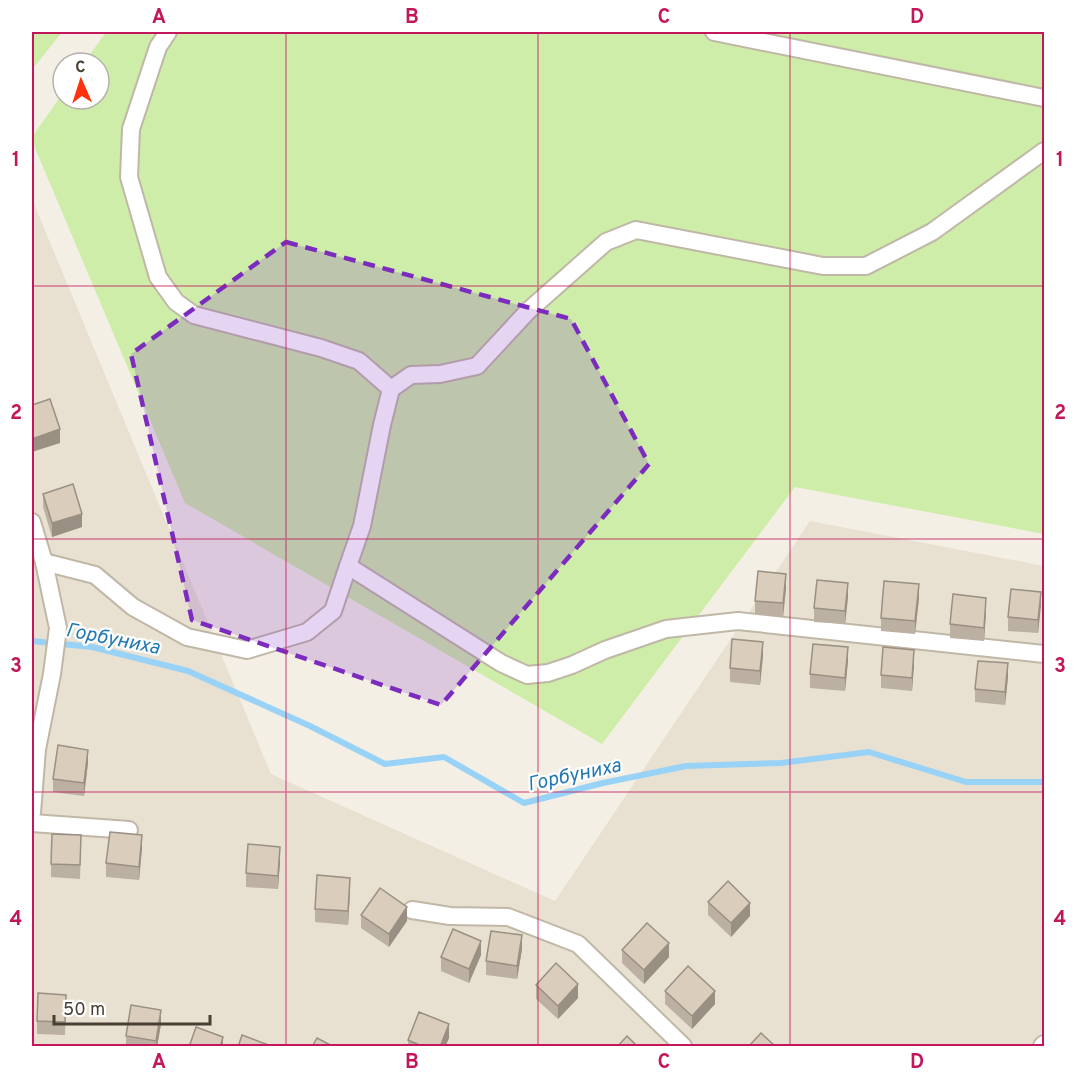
<svg xmlns="http://www.w3.org/2000/svg" width="1076" height="1078" viewBox="0 0 1076 1078" font-family="Overpass,sans-serif">
<style>
.residential{fill:#e8e1d1}
.green{fill:#ceeda8}
.lines{fill:none;stroke-linecap:round;stroke-linejoin:round}
.stream{stroke:#99d2f7;stroke-width:6}
.minor-casing{stroke:#c0b7a6;stroke-width:20}
.minor{stroke:#fff;stroke-width:16}
.wall{fill:#bbb0a1}
.shaded-wall{fill:#999083}
.building{fill:#dacdbb;stroke:#999083;stroke-width:1.5}
.marked{fill:#7b2cbf;fill-opacity:0.2;stroke:#7b2cbf;stroke-width:4.5;stroke-dasharray:12 8;stroke-linejoin:round}
.grid{fill:none;stroke:#c2185b;stroke-width:1.5;stroke-opacity:0.55}
.labels{text-anchor:middle;stroke-width:4.5;stroke-linejoin:round;paint-order:stroke}
.water-label{font-size:20px;font-style:italic;fill:#2178b4;stroke:#fff}
.neatline{fill:none;stroke:#c2185b;stroke-width:2}
.grid-label{font-size:20px;text-anchor:middle;font-weight:bold;fill:#c2185b}
</style>
<rect width="100%" height="100%" fill="#f4efe4"/>
<polygon class="residential" points="32,199 271,774 555,901 810,521 1044,566 1044,1046 32,1046"/>
<g class="green">
<polygon points="32,32 62,32 35,66 32,67"/>
<polygon points="106,32 1044,32 1044,534 795,487 602,744 185,503 32,141 32,137 63,93 63,99 99,99 99,63 84,63"/>
</g>
<g class="lines">
<polyline class="stream" points="32,641 92,647 188,671 310,726 385,764 444,757 524,803 603,783 686,766 781,763 869,752 966,782 1044,782"/>
<g class="minor-casing">
<g id="minor">
<polyline points="168,32 158,47 131,129 129,177 158,277 176,302 194,315 321,348 359,361 391,389"/>
<polyline points="714,32 1044,98"/>
<polyline points="32,522 44,562 58,628 52,674 37,749 32,813"/>
<polyline points="44,562 95,575 133,607 187,637 247,650 307,632 333,611 348,566 362,526 382,425 391,389 411,375 440,374 477,366 528,311 606,242 636,230 823,266 866,266 932,232 1044,151"/>
<polyline points="348,566 501,663 527,675 548,673 572,665 605,650 666,629 738,621 1044,654"/>
<polyline points="32,823 129,830"/>
<polyline points="412,910 450,916 508,917 578,944 683,1046"/>
<polyline points="1042,1046 1044,1044"/>
</g>
</g>
<use href="#minor" class="minor"/>
</g>
<g class="wall">
<polygon points="43,494 82,527 52,537 43,507"/>
<polygon points="786,588 783,617 755,614 755,601"/>
<polygon points="848,597 845,624 814,622 814,608"/>
<polygon points="919,598 915,634 881,631 881,618"/>
<polygon points="1041,605 1038,633 1008,631 1008,617"/>
<polygon points="986,612 984,641 950,638 950,624"/>
<polygon points="763,656 760,685 730,682 730,668"/>
<polygon points="848,661 845,691 810,688 810,674"/>
<polygon points="914,664 912,691 881,688 881,675"/>
<polygon points="1008,677 1005,705 975,702 975,689"/>
<polygon points="88,763 84,796 53,792 53,779"/>
<polygon points="142,848 139,880 106,877 106,863"/>
<polygon points="81,849 80,879 51,877 51,864"/>
<polygon points="280,861 278,889 246,887 246,873"/>
<polygon points="350,891 348,925 315,922 315,909"/>
<polygon points="708,902 750,916 731,937 708,915"/>
<polygon points="361,915 407,921 389,947 361,928"/>
<polygon points="522,949 517,979 486,975 486,961"/>
<polygon points="622,950 669,957 644,984 622,963"/>
<polygon points="481,955 469,983 441,971 441,957"/>
<polygon points="536,985 578,998 558,1019 536,999"/>
<polygon points="665,991 715,1004 692,1029 665,1004"/>
<polygon points="66,1008 65,1035 37,1034 37,1021"/>
<polygon points="161,1024 157,1047 126,1047 126,1036"/>
<polygon points="449,1038 445,1047 408,1047 408,1040"/>
</g>
<g class="shaded-wall">
<polygon points="60,429 60,443 32,452 32,439"/>
<polygon points="82,514 82,527 52,537 52,523"/>
<polygon points="786,574 786,588 783,617 783,603"/>
<polygon points="848,583 848,597 845,624 845,611"/>
<polygon points="919,584 919,598 915,634 915,621"/>
<polygon points="1041,592 1041,605 1038,633 1038,620"/>
<polygon points="986,598 986,612 984,641 984,628"/>
<polygon points="763,642 763,656 760,685 760,671"/>
<polygon points="848,647 848,661 845,691 845,678"/>
<polygon points="914,650 914,664 912,691 912,678"/>
<polygon points="1008,663 1008,677 1005,705 1005,692"/>
<polygon points="88,750 88,763 84,796 84,783"/>
<polygon points="142,835 142,848 139,880 139,867"/>
<polygon points="280,847 280,861 278,889 278,876"/>
<polygon points="350,878 350,891 348,925 348,911"/>
<polygon points="750,903 750,916 731,937 731,923"/>
<polygon points="407,907 407,921 389,947 389,934"/>
<polygon points="522,935 522,949 517,979 517,966"/>
<polygon points="481,941 481,955 469,983 469,969"/>
<polygon points="669,943 669,957 644,984 644,970"/>
<polygon points="578,984 578,998 558,1019 558,1006"/>
<polygon points="715,991 715,1004 692,1029 692,1016"/>
<polygon points="161,1010 161,1024 157,1047 156,1047 156,1041"/>
<polygon points="449,1024 449,1038 445,1047 440,1047"/>
<polygon points="223,1037 223,1047 220,1047"/>
</g>
<g class="building">
<polygon points="50,399 60,429 32,439 32,405"/>
<polygon points="73,484 82,514 52,523 43,494"/>
<polygon points="758,571 786,574 783,603 755,601"/>
<polygon points="817,580 848,583 845,611 814,608"/>
<polygon points="884,581 919,584 915,621 881,618"/>
<polygon points="1011,589 1041,592 1038,620 1008,617"/>
<polygon points="953,594 986,598 984,628 950,624"/>
<polygon points="732,639 763,642 760,671 730,668"/>
<polygon points="813,644 848,647 845,678 810,674"/>
<polygon points="883,647 914,650 912,678 881,675"/>
<polygon points="978,661 1008,663 1005,692 975,689"/>
<polygon points="58,745 88,750 84,783 53,779"/>
<polygon points="110,832 142,835 139,867 106,863"/>
<polygon points="52,834 81,835 80,865 51,864"/>
<polygon points="248,844 280,847 278,876 246,873"/>
<polygon points="317,875 350,878 348,911 315,909"/>
<polygon points="728,881 750,903 731,923 708,902"/>
<polygon points="380,888 407,907 389,934 361,915"/>
<polygon points="647,923 669,943 644,970 622,950"/>
<polygon points="453,929 481,941 469,969 441,957"/>
<polygon points="491,931 522,935 517,966 486,961"/>
<polygon points="556,963 578,984 558,1006 536,985"/>
<polygon points="688,966 715,991 692,1016 665,991"/>
<polygon points="38,993 66,995 65,1022 37,1021"/>
<polygon points="131,1005 161,1010 156,1041 126,1036"/>
<polygon points="419,1012 449,1024 440,1047 424,1047 408,1040"/>
<polygon points="196,1027 223,1037 220,1047 189,1047"/>
<polygon points="761,1033 776,1047 748,1047"/>
<polygon points="242,1035 271,1046 270,1047 238,1047"/>
<polygon points="627,1036 638,1047 617,1047"/>
<polygon points="317,1038 334,1047 312,1047"/>
</g>
<path class="marked" d="M 286,242 L 571,319 L 649,464 L 441,705 L 192,620 L 131,354 Z"/>
<path class="grid" d="M 286,32 L 286,1046M 538,32 L 538,1046M 790,32 L 790,1046M 32,286 L 1044,286M 32,539 L 1044,539M 32,792 L 1044,792"/>
<g class="labels">
<g class="water-label">
<text transform="translate(113 638) rotate(11)" y="7">Горбуниха</text>
<text transform="translate(574 774) rotate(-12)" y="7">Горбуниха</text>
</g>
</g>
<rect width="1076" height="1078" fill="none" stroke="#ffffff" stroke-width="66"/>
<g transform="translate(81 81) rotate(357)"><circle r="28" fill="#ffffff" stroke="#b5b2ad" stroke-width="1.5"/>
<path d="M0-4.5L10 22L0 15L-10 22Z" fill="#ff3210"/>
<text y="-9" font-size="16" font-weight="bold" text-anchor="middle" fill="#473f33">С</text>
</g>
<path d="M54 1015v9h156v-9" fill="none" stroke="#473f33" stroke-width="3"/>
<text x="63" y="1015" font-size="18" fill="#473f33" stroke="#ffffff" stroke-width="4.5" paint-order="stroke">50 m</text>
<rect x="33" y="33" width="1010" height="1012" class="neatline"/>
<g class="grid-label">
<text x="159" y="23">A</text>
<text x="412" y="23">B</text>
<text x="664" y="23">C</text>
<text x="917" y="23">D</text>
<text x="16" y="166">1</text>
<text x="1060" y="166">1</text>
<text x="16" y="419">2</text>
<text x="1060" y="419">2</text>
<text x="16" y="672">3</text>
<text x="1060" y="672">3</text>
<text x="16" y="925">4</text>
<text x="1060" y="925">4</text>
<text x="159" y="1068">A</text>
<text x="412" y="1068">B</text>
<text x="664" y="1068">C</text>
<text x="917" y="1068">D</text>
</g>
</svg>
